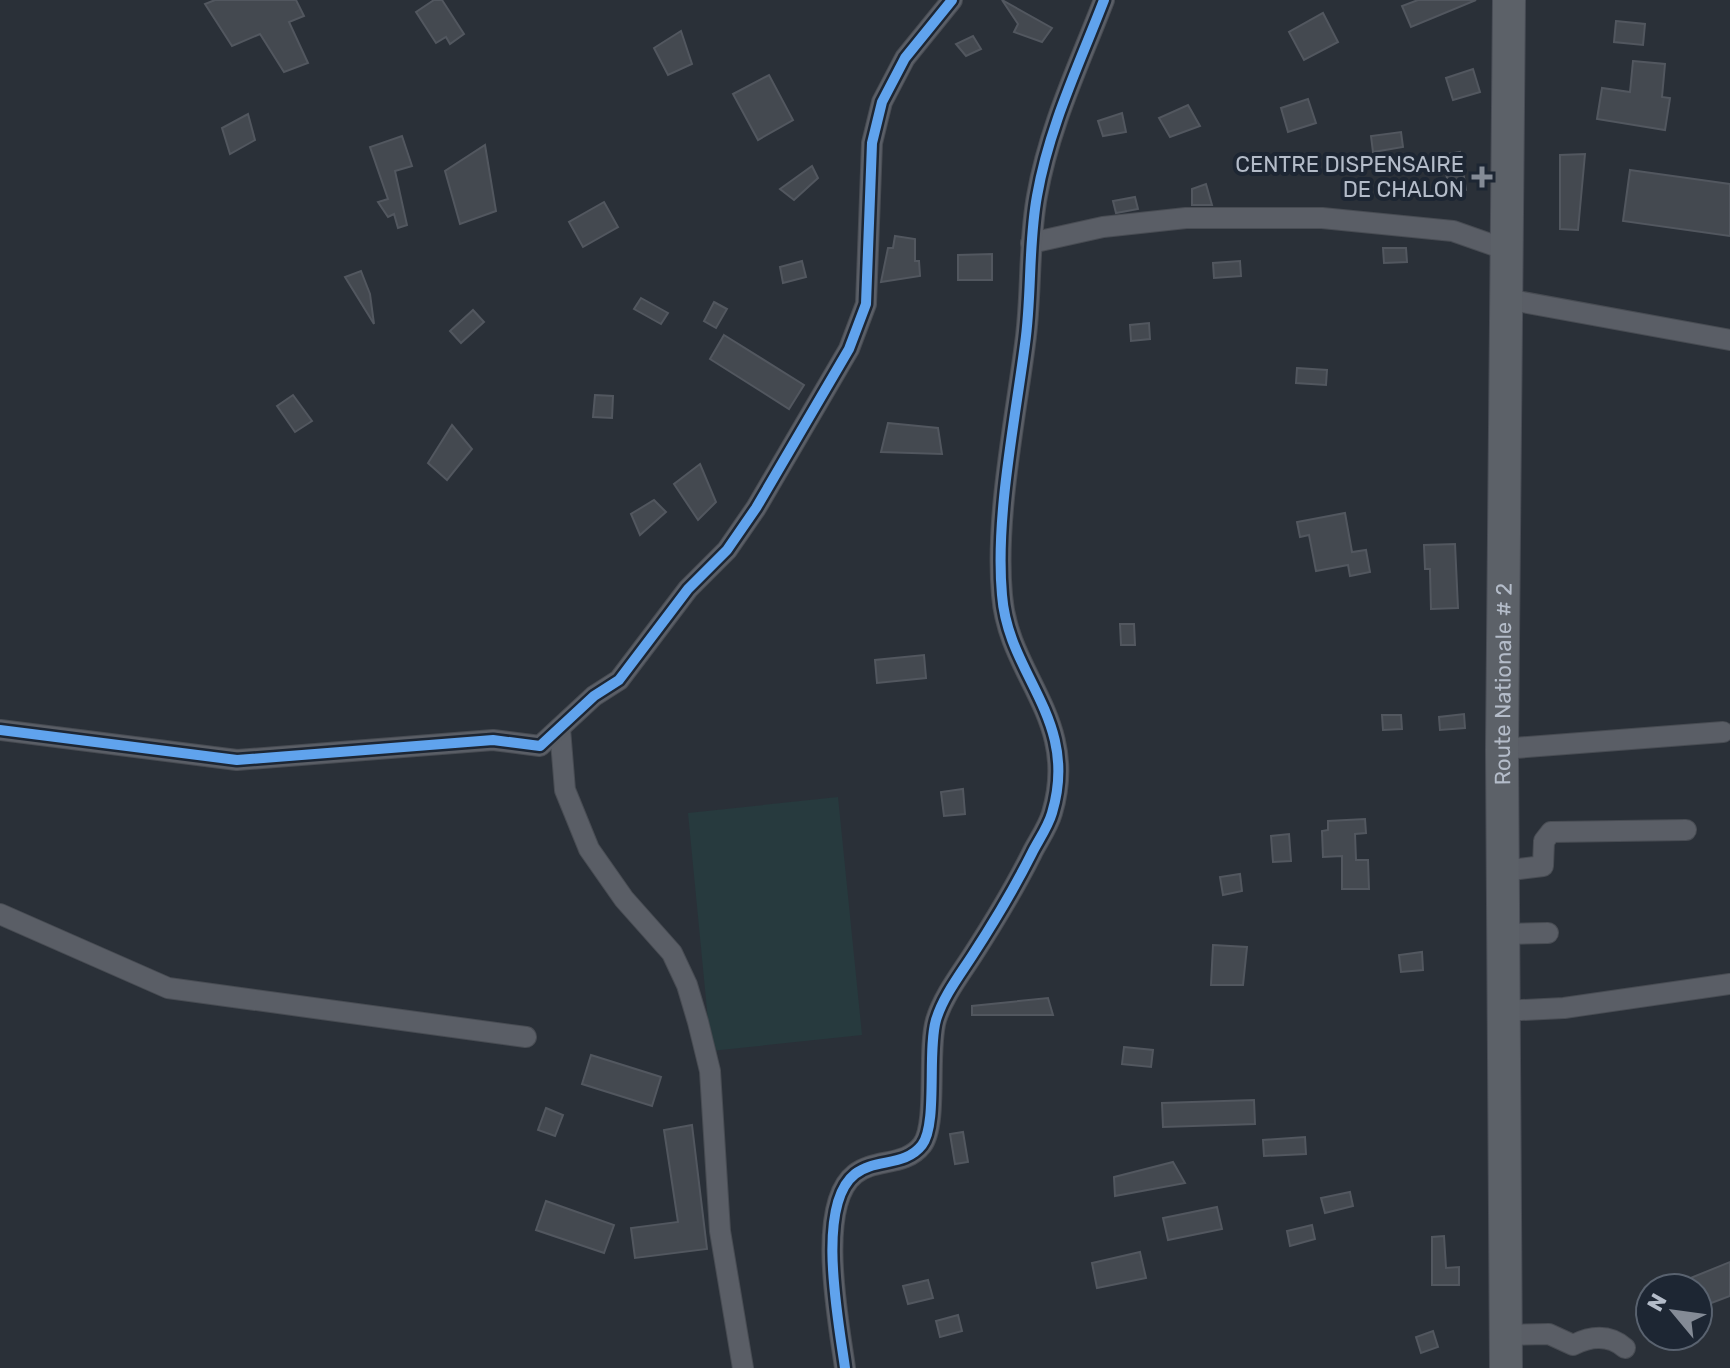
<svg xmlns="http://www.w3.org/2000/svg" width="1730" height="1368" viewBox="0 0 1730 1368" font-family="Rubik,sans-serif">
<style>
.green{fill:#273a3e}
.building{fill:#444950;stroke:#52575f;stroke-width:2}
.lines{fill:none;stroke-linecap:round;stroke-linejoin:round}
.street-casing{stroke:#484c53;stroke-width:22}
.primary-casing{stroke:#484c55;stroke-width:34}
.street{stroke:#5a5e66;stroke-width:20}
.primary{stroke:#5c6168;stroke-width:32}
.cycleway-casing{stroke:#1d2633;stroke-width:15}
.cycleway{stroke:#60a3ed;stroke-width:10}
.poi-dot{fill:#848b96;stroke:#1d2633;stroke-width:3}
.labels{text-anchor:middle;stroke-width:8;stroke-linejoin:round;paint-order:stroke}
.poi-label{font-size:22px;fill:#b4bcc9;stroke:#1d2633;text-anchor:end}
.street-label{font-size:22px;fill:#b4bcc9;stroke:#1d2633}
</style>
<rect width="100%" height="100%" fill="#2a3038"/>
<polygon class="green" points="838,797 862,1035 711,1051 688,813"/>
<g class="building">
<polygon points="215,0 296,0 304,16 289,22 308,63 284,72 260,34 232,46 205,4"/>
<polygon points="434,0 442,0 464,34 450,44 446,37 436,43 416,12"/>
<polygon points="1002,0 1052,28 1042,42 1014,32 1018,24"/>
<polygon points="1418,0 1476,0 1411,27 1402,6"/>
<polygon points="1323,13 1338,42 1304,60 1289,32"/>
<polygon points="1616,21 1645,24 1643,45 1614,42"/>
<polygon points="681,31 692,64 668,75 654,48"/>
<polygon points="973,36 981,49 966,56 956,44"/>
<polygon points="1633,61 1665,64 1662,97 1670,98 1665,130 1597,119 1602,88 1630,92"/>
<polygon points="1473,69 1480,92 1453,100 1446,78"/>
<polygon points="769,75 793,120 758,140 733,94"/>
<polygon points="1308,99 1316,123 1288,132 1281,108"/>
<polygon points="1188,105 1200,126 1170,137 1159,118"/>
<polygon points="1122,113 1126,132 1103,136 1098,121"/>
<polygon points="248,114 255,140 230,154 222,128"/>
<polygon points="1401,132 1403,147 1373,152 1371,136"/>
<polygon points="402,136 412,166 395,171 407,225 398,228 394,214 388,217 378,202 388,199 370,147"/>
<polygon points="485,145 496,211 460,224 445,171"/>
<polygon points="1460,152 1466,190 1450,192 1442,155"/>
<polygon points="1585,154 1578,230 1560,229 1560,155"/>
<polygon points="812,166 818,178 794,200 780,189"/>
<polygon points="1630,170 1730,184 1730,236 1623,221"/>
<polygon points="1206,184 1212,205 1192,205 1192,189"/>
<polygon points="1135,197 1138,209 1116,213 1113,201"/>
<polygon points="604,202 618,227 583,247 569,222"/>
<polygon points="895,236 915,239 915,261 919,261 920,276 881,282 888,248 893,248"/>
<polygon points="1383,248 1406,248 1407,262 1384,263"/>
<polygon points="992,254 992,280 958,280 958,255"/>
<polygon points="802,261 806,277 783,283 780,267"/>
<polygon points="1240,261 1241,276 1214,278 1213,263"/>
<polygon points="361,271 370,294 374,324 345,277"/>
<polygon points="641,298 668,313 661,324 634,309"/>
<polygon points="714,302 727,309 716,328 704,321"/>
<polygon points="473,310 484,322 461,343 450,331"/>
<polygon points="1149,323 1150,339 1131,341 1130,325"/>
<polygon points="724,335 804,385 789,409 710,359"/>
<polygon points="1297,368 1327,370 1326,385 1296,383"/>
<polygon points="293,395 312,421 295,432 277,406"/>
<polygon points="595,395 613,396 612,418 593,417"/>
<polygon points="888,423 938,428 942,454 881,452"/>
<polygon points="452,425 472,449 447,480 428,463"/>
<polygon points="700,464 716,502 698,520 674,484"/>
<polygon points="654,500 666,512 640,535 631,514"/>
<polygon points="1345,513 1352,552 1366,550 1370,572 1350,576 1348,565 1316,571 1309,535 1300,537 1297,522"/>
<polygon points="1455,544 1458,608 1431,609 1430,569 1425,569 1424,545"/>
<polygon points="1120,624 1134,624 1135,645 1121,645"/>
<polygon points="924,655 926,678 877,683 875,660"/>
<polygon points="1464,714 1465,728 1440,730 1439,717"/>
<polygon points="1382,715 1401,715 1402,729 1383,730"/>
<polygon points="963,789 965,814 944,816 941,792"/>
<polygon points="1365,819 1366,833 1355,834 1356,860 1368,860 1369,889 1342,889 1342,856 1323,857 1322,831 1328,830 1328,821"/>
<polygon points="1289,834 1291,861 1273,862 1271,836"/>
<polygon points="1240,874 1242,891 1223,895 1220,877"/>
<polygon points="1213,945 1247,947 1243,985 1211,985"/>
<polygon points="1422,952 1423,970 1401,972 1399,955"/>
<polygon points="1048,998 1053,1015 972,1015 972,1006"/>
<polygon points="1124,1047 1153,1050 1151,1067 1122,1064"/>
<polygon points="591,1055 661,1077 652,1106 582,1084"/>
<polygon points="1254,1100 1255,1124 1163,1127 1162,1103"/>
<polygon points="546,1108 563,1115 555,1136 538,1130"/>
<polygon points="692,1125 707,1249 635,1258 631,1228 678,1222 664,1130"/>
<polygon points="963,1132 968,1162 955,1164 950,1134"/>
<polygon points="1305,1137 1306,1154 1264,1156 1263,1140"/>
<polygon points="1173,1162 1185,1183 1115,1196 1114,1177"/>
<polygon points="1350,1192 1353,1206 1325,1213 1321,1198"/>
<polygon points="546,1201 614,1225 604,1253 536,1230"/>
<polygon points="1217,1207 1222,1229 1168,1240 1163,1218"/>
<polygon points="1312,1225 1315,1239 1290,1246 1287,1231"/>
<polygon points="1444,1236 1446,1268 1459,1267 1459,1285 1432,1285 1432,1237"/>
<polygon points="1140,1252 1146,1278 1097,1288 1092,1263"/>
<polygon points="1730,1262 1730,1296 1698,1308 1698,1288 1666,1288"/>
<polygon points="928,1280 933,1298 908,1304 903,1286"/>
<polygon points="958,1315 962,1331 940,1337 936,1321"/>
<polygon points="1433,1331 1438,1347 1421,1353 1416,1337"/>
</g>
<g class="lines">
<g class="street-casing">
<g id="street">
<polyline points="1031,243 1103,227 1186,218 1322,218 1453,231 1507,250"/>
<polyline points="1506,299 1730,340"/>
<polyline points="560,729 565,790 589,849 624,899 672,953 687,985 698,1022 710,1071 720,1231 743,1368"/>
<polyline points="0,730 237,760 493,740 540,746 594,696 619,680 688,589 727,550 756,508 849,349 866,304 872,143 882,102 905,58 952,0"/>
<polyline points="1502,749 1723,732"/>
<polyline points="1503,871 1543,866 1544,841 1551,832 1686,830"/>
<polyline points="0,914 168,988 526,1037"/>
<polyline points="1503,934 1548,933"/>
<polyline points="1502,1011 1564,1008 1730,984"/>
<path d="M 1504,1335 L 1549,1334 L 1573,1345 C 1591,1336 1609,1334 1625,1348"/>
<path d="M 845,1368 C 839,1323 815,1205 855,1174 C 875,1158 905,1167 922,1145 C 938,1124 927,1051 936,1020 C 943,997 959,976 972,956 C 994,922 1014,889 1032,853 C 1038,841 1048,827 1052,813 C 1080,719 1008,676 1002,595 C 995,518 1015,421 1025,344 C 1032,295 1028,245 1037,196 C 1049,127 1079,65 1104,0"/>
</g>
</g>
<g class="primary-casing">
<g id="primary">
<path id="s1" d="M 1506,1368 L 1502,749 L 1509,0"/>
</g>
</g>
<use href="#street" class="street"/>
<use href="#primary" class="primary"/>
<g class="cycleway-casing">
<g id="cycleway">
<polyline points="0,730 237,760 493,740 540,746 594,696 619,680 688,589 727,550 756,508 849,349 866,304 872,143 882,102 905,58 952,0"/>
<path d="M 845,1368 C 839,1323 815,1205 855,1174 C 875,1158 905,1167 922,1145 C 938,1124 927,1051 936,1020 C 943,997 959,976 972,956 C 994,922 1014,889 1032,853 C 1038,841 1048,827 1052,813 C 1080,719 1008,676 1002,595 C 995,518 1015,421 1025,344 C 1032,295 1028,245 1037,196 C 1049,127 1079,65 1104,0"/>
</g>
</g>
<use href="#cycleway" class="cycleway"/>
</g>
<path class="poi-dot" d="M1478 165h8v8h8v8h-8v8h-8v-8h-8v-8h8z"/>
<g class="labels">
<g class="poi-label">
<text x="1464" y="172">CENTRE DISPENSAIRE<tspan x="1464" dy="25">DE CHALON</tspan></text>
</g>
<g class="street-label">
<text dy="8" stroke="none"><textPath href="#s1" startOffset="684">Route Nationale # 2</textPath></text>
</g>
</g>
<g transform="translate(1674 1312) rotate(299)"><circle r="38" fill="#1d2633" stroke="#59626f" stroke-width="2"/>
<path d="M0-6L14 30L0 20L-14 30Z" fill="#848b96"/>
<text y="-12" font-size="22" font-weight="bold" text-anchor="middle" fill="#b4bcc9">N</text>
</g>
</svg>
